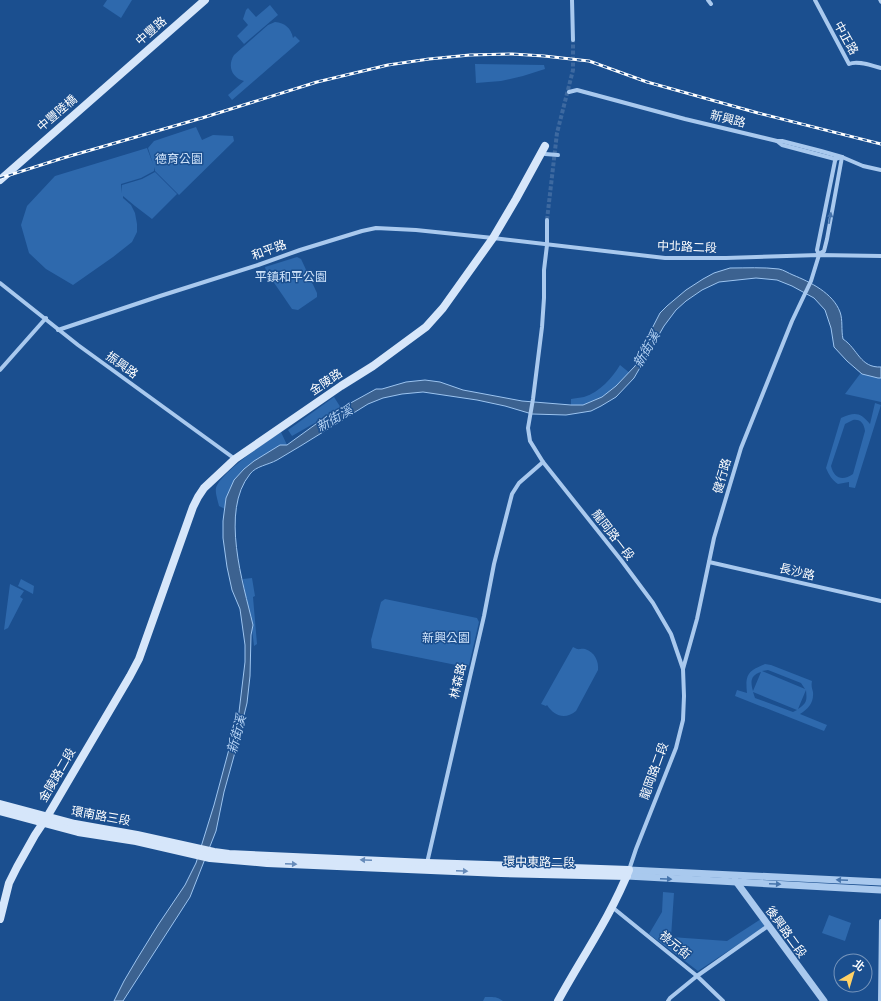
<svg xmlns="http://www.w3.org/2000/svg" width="881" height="1001" viewBox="0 0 881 1001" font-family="'Varela Round','Noto Sans TC',sans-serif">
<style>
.green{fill:#2e69ad;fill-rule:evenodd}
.water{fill:#3c6290;stroke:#9cc4f0}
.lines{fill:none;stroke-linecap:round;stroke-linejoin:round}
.minor-tunnel{stroke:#3d69a0;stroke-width:4;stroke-dasharray:4 2;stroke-linecap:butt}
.pedestrian{stroke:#a9c9ee;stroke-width:3.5}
.minor{stroke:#a9c9ee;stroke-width:4}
.tertiary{stroke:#a9c9ee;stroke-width:7}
.secondary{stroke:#d6e6fa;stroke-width:8}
.rail-casing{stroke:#fff;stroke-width:3}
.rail{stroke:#1b4f8f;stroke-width:1.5;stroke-dasharray:4.5;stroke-linecap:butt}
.oneway{fill:#4674ac}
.oneway2{fill:#668bba}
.labels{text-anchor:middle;stroke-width:3;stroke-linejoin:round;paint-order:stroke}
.street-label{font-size:12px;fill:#fff;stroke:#1b4f8f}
.park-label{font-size:12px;fill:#cfe3fa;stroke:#1b4f8f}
.water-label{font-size:13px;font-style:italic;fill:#b5d3f5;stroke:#1b4f8f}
</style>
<rect width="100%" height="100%" fill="#1b4f8f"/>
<g class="green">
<polygon points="107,0 132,0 121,18 103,6"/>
<polygon points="270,5 278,15 244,44 237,36 248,25 243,19 246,10 248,8 256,17"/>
<path d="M 275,22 C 285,23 291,28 293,38 L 295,36 L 300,41 L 232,100 L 228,95 L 244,81 C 232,78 227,66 234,55 L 268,25 Z"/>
<polygon points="475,64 544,65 545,69 523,76 501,81 476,83"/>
<polygon points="196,127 202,140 213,135 233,136 234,141 179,195 155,171 154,167 154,171 141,178 121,184 122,193 122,185 142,179 155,172 177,194 152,219 135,206 123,196 123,198 131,205 135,213 137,224 137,232 132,242 113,257 73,285 46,269 29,253 21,225 27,206 55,176 147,148 153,164 148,148 154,141"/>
<polygon points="297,257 301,259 317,293 317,297 298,310 292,309 266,271 265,267"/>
<path d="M 620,365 L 631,374 L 623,385 L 602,397 L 583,405 L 571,405 L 571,399 C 575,398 580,398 584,397 C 600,392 612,378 620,365 Z"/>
<polygon points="863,370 881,374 881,402 845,394"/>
<polygon points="334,397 341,408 292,436 288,430"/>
<path d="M 875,403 L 881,405 L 855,488 L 849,487 L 849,482 L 838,484 C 832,480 829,475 826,468 L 841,418 C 855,412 860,412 870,424 ZM 853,420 C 861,419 864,424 865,431 L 853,474 C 843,481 834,479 831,466 L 845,424 Z"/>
<path d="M 281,432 L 287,445 L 254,463 L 227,510 L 219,506 C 218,501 215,493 216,488 C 220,473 267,441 281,432 Z"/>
<polygon points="252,578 255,596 253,597 257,644 254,646 250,613 245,595 243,579"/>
<polygon points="21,579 34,586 33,594 18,586"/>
<polygon points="10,584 24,591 20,597 23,599 8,628 4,630"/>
<polygon points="385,599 477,618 479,622 469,665 466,667 372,648 371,640 381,602"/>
<path d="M 573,647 C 580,651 579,648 585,649 C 595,652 599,662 598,670 L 576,711 C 565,720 554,716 547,705 L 546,706 L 541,704 Z"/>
<path d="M 765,664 L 771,665 L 812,681 C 811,686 812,688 813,692 C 814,703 808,709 800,714 L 827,725 L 824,731 L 735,696 L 737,690 L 747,693 C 745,674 748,671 765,664 ZM 768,670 L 801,683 L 805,689 L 762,671 ZM 761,672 L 753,691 C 750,681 751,675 761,672 ZM 806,690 C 807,701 807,703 798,709 ZM 753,692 L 797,710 L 793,712 L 755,698 Z"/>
<polygon points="663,892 674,893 671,937 727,941 761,919 766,926 698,971 649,934 662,912"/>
<polygon points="829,915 851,923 845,941 822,933"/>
<path d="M 485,997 C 492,997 497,996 503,1001 L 483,1001 Z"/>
</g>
<path class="water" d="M 730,268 C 746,268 763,267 779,269 C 784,270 788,273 793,275 C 810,282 833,293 840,312 C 843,320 841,330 843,339 C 858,349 860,368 881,367 L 881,378 L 878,378 L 862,374 L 847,361 L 834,347 L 831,328 L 825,310 L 814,298 L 792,286 L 777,280 L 756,278 L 719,282 L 702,290 L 686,301 L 676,310 L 664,326 L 634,378 L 616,397 L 601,406 L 591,411 L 566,415 L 532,414 L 505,406 L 477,400 L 423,392 L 402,394 L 383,398 L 368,404 C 337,423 308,442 277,460 C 268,465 256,466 250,474 C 220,511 243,583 253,625 L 251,635 L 250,676 L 247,703 L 234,756 L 224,792 L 216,831 L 190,897 L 123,1001 L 114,1001 L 124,981 L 137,959 L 158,925 L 185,885 L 196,863 L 214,805 L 239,712 L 245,662 L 245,645 L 240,609 L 232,590 L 227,567 L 223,538 L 223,521 L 226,498 L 234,480 L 244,469 L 254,461 L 280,445 L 287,445 L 327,416 L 376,389 L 382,389 L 406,382 L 425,380 L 440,382 L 463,390 L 522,401 L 571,405 L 583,405 L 602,397 L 616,386 L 635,366 L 641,356 L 643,346 L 660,313 L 667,306 L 686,290 L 703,279 L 714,273 Z"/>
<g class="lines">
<polyline class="minor-tunnel" points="547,220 557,133 573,70 573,40"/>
<polyline class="pedestrian" points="880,0 881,2"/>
<g class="minor">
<polyline points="572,0 573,40"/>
<polyline points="708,0 711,4"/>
<path d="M 815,0 L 849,64 C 858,60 872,66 881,68"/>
<polyline points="569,92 577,90 685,119 777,141 782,145 835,159 842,157"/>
<polyline points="777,141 782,141 821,151 842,157 863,166 881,170"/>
<polyline points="545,154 558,155"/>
<polyline points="547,220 547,245 544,270 544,298 542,327 533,399 528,428 530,441 543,462 621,560 653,603 671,634 683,669"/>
<polyline points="819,254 824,251 827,239 842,157"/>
<polyline points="0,283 78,345 235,459"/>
<polyline points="58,330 160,296 258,265 300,250 362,231 376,228 416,230 493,238 665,258 726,258 819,255 881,256"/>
<polyline points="0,370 46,318"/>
<polyline points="709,562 881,601"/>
<polyline points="427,863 484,616 494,564 512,494 519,483 543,462"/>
<polyline points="629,870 636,849 676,748 683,720 684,696 683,669 697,619 714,538 741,448 792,321 811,281 819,255 817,250 836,156"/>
<polyline points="612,907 697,976 723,1001"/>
<polyline points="668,1001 670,998 697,976 768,926"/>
<polyline points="880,1001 881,921"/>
</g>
<g class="tertiary">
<polyline points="629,870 881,882"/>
<polyline points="627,876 881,890"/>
<polyline points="735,880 824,1001"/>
</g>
<g class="secondary">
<polyline points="0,180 205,0"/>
<path d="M 0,804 L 75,824 L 137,835 L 214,852 L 229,854 L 427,863 L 629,870 C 611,916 582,957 558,1001"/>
<polyline points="0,811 78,832 136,841 210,858 267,863 501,873 627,876"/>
<polyline points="0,919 9,883 17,867 35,835 47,817 74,771 130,676 139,659 193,507 198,497 204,488 235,459 341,386 373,366 426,327 443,308 493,238 516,199 545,146"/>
</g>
<g class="rail-casing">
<polyline id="rail" points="0,178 63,158 202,118 317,82 388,65 429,59 470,55 512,54 544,56 589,61 647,82 758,113 881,144"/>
</g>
<use href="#rail" class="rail"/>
</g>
<defs><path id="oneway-solid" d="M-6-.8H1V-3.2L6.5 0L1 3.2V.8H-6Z"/></defs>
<g class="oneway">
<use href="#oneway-solid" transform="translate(830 218) rotate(-80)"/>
<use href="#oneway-solid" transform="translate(666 879) rotate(3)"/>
<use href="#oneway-solid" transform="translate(842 880) rotate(-177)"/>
<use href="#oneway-solid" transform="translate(775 884) rotate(3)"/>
</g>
<g class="oneway2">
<use href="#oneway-solid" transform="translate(366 860) rotate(-177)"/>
<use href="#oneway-solid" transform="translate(291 864) rotate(2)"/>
<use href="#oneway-solid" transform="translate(462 871) rotate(3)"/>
</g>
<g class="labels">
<g class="street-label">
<text transform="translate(151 31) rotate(-41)" y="4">中豐路</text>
<text transform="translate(846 38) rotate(61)" y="4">中正路</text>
<text transform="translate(57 113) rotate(-41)" y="4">中豐陸橋</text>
<text transform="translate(728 119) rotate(14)" y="4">新興路</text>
<text transform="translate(687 247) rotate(2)" y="4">中北路二段</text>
<text transform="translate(269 250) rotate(-20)" y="4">和平路</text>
<text transform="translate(122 365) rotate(36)" y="4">振興路</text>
<text transform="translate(326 382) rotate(-34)" y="4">金陵路</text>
<text transform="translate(722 476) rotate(-74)" y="4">健行路</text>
<text transform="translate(613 535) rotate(52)" y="4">龍岡路一段</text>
<text transform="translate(797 572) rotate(13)" y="4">長沙路</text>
<text transform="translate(458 681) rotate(-77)" y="4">林森路</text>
<text transform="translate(654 771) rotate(-70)" y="4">龍岡路二段</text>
<text transform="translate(57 775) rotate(-60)" y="4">金陵路二段</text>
<text transform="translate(101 816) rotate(10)" y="4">環南路三段</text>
<text transform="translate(539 862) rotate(1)" y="4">環中東路二段</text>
<text transform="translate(786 932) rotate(54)" y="4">後興路二段</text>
<text transform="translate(675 945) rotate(39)" y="4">祿元街</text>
</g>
<g class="park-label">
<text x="179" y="163">德育公園</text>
<text x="291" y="281">平鎮和平公園</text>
<text x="446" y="642">新興公園</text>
</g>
<g class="water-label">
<text transform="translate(646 349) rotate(-60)" y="5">新街溪</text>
<text transform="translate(334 418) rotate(-30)" y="5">新街溪</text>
<text transform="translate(236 734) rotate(-75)" y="5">新街溪</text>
</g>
</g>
<g transform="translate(853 973) rotate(38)"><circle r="19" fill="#1b4f8f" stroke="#7695bc"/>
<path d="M0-3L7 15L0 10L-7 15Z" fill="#ffd166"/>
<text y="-6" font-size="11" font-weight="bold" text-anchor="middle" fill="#ffffff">北</text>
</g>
</svg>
